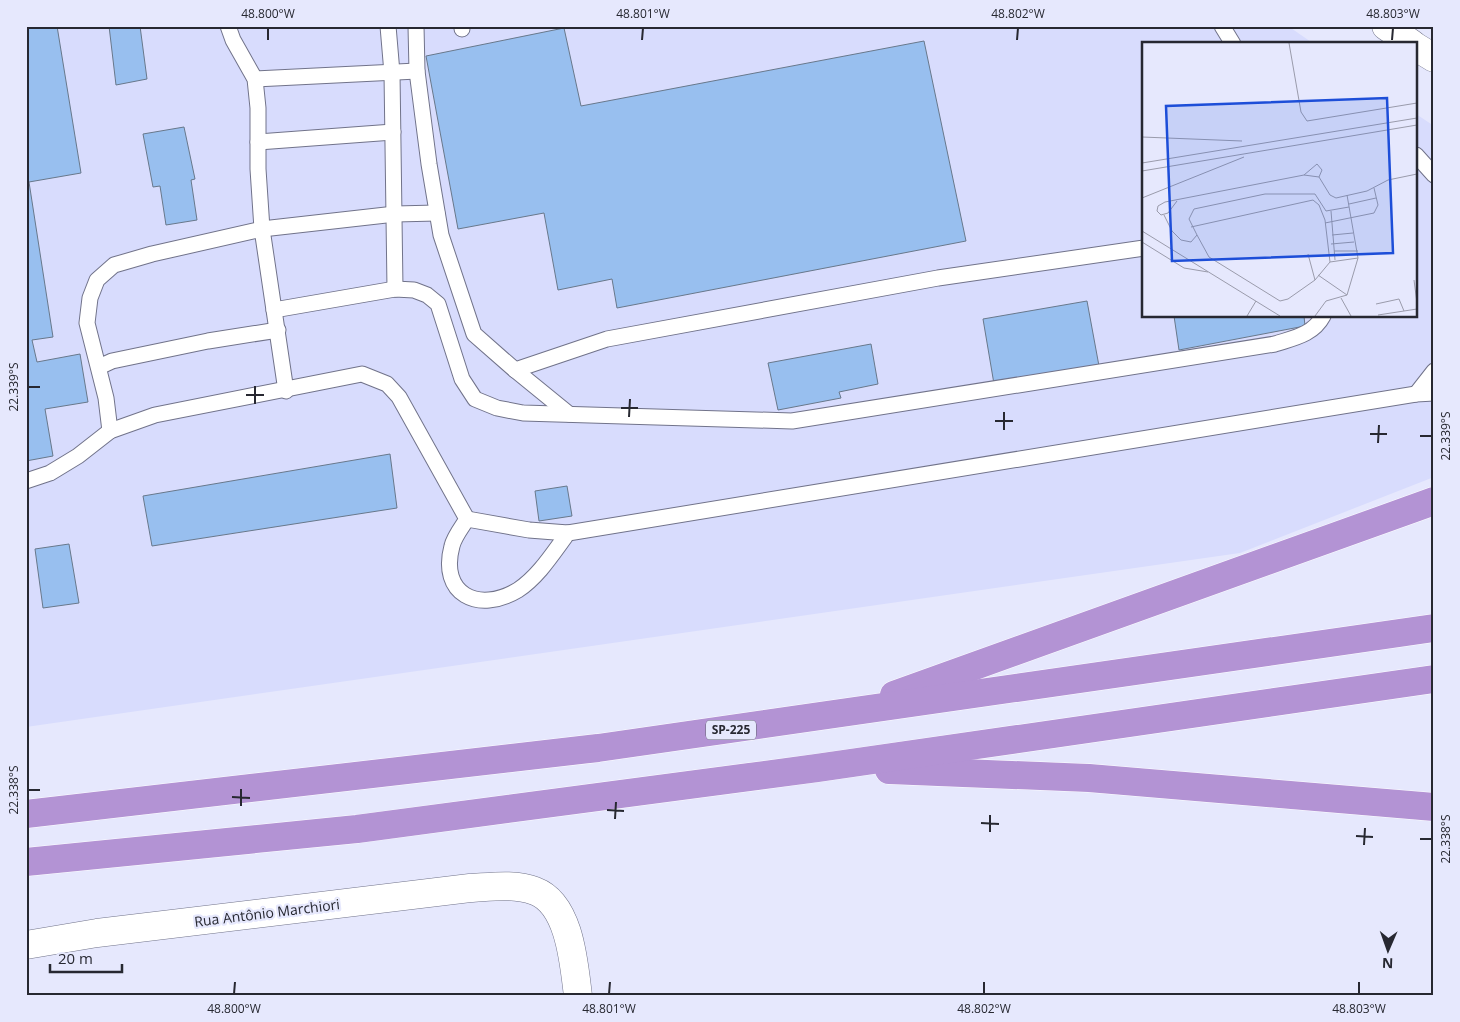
<svg xmlns="http://www.w3.org/2000/svg" width="1460" height="1022" viewBox="0 0 1460 1022" font-family="'Open Sans',sans-serif">
<style>
.built{fill:#d8dcfd}
.building{fill:#98bfef;stroke:#68788b}
.lines{fill:none;stroke-linecap:round;stroke-linejoin:round}
.service-casing{stroke:#71738a;stroke-width:17}
.minor-casing{stroke:#71738a;stroke-width:29}
.tertiary-casing{stroke:#71738a;stroke-width:29}
.motorway-casing{stroke:#fff;stroke-width:29}
.service{stroke:#fff;stroke-width:15}
.minor{stroke:#fff;stroke-width:28}
.tertiary{stroke:#fff;stroke-width:28}
.motorway{stroke:#b393d4;stroke-width:28}
.ticks{fill:none;stroke:#272831;stroke-width:2}
.labels{text-anchor:middle;stroke-width:4.5;stroke-linejoin:round;paint-order:stroke}
.shield{fill:#e6e8fd;stroke:#60626e;stroke-width:1}
.shield-label{font-size:12px;font-weight:bold;fill:#272831}
.street-label{font-size:14px;fill:#272831;stroke:#e6e8fd}
.inset-road{fill:none;stroke:#9a9bab;stroke-width:1}
.view{fill:#1d4ed8;fill-opacity:0.15;stroke:#1d4ed8;stroke-width:2.5}
.inset-edge{fill:none;stroke:#272831;stroke-width:2.5}
.neatline{fill:none;stroke:#272831;stroke-width:2}
.ticks-label{font-size:12px;text-anchor:middle;fill:#272831}
</style>
<rect width="100%" height="100%" fill="#e6e8fd"/>
<polygon class="built" points="26,26 1288,26 1314,44 1144,44 1144,316 1416,316 1416,114 1434,126 1434,477 1240,553 26,727"/>
<g class="building">
<polygon points="26,26 57,26 81,173 29,182 53,337 32,340 37,362 80,354 88,402 45,409 53,456 26,461"/>
<polygon points="109,26 140,26 147,79 116,85"/>
<polygon points="564,28 581,106 924,41 966,241 617,308 612,279 558,290 544,213 458,229 426,56"/>
<polygon points="184,127 195,179 191,180 197,220 166,225 160,186 153,187 143,134"/>
<polygon points="1087,301 1099,366 994,384 983,319"/>
<polygon points="1174,316 1304,316 1305,326 1179,350"/>
<polygon points="871,344 878,384 839,392 841,398 778,410 768,363"/>
<polygon points="390,454 397,508 152,546 143,496"/>
<polygon points="567,486 572,516 539,521 535,491"/>
<polygon points="69,544 79,603 43,608 35,549"/>
</g>
<g class="lines">
<g class="service-casing">
<g id="service">
<polyline points="228,26 233,40 255,79 258,108 258,169 262,229 286,391"/>
<polyline points="388,26 392,73 395,289"/>
<polyline points="416,26 417,71 429,164 441,235 474,334 515,370 607,339 938,278 1144,248"/>
<polyline points="462,26 462,29"/>
<polyline points="1222,26 1233,44"/>
<polyline points="255,79 417,71"/>
<polyline points="258,142 393,132"/>
<polyline points="1416,155 1434,175"/>
<path d="M 274,310 L 395,289 L 414,290 L 427,295 L 438,304 L 462,379 L 475,399 L 497,408 L 523,413 L 792,421 L 1275,344 C 1293,338 1313,335 1323,316"/>
<polyline points="99,367 112,361 208,341 278,330"/>
<polyline points="515,370 569,414"/>
<polyline points="1416,394 1434,371"/>
<polyline points="110,431 106,398 87,323 90,298 97,280 114,265 152,254 262,229 395,214 437,213"/>
<path d="M 26,481 L 50,473 L 78,456 L 110,431 L 155,415 L 362,374 L 387,384 L 399,397 L 467,519 C 462,527 454,537 452,546 C 439,594 478,614 518,590 C 539,576 553,553 568,533 L 1416,394 L 1434,393"/>
<polyline points="467,519 529,530 568,533"/>
</g>
</g>
<g class="minor-casing">
<path id="minor" d="M 26,945 L 97,933 L 470,888 C 490,887 515,883 535,891 C 570,904 574,964 578,996"/>
</g>
<g class="tertiary-casing">
<g id="tertiary">
<polyline points="1386,26 1412,44"/>
<polyline points="1416,47 1434,58"/>
</g>
</g>
<g class="motorway-casing">
<g id="motorway">
<polyline points="894,695 1434,501"/>
<polyline points="889,770 1089,778 1434,807"/>
<polyline points="26,814 598,748 1434,628"/>
<polyline points="26,862 357,829 817,768 1434,679"/>
</g>
</g>
<use href="#service" class="service"/>
<use href="#minor" class="minor"/>
<use href="#tertiary" class="tertiary"/>
<use href="#motorway" class="motorway"/>
</g>
<path class="ticks" d="M 268,40 L 268,28M 642,40 L 643,28M 1017,40 L 1018,28M 1392,40 L 1393,28M 28,387 L 40,387M 246,395 L 264,395M 255,404 L 255,386M 621,408 L 638,408M 629,417 L 630,399M 995,421 L 1013,421M 1004,430 L 1004,412M 1370,434 L 1387,434M 1420,436 L 1432,436M 1378,443 L 1379,425M 28,790 L 40,790M 232,797 L 250,798M 241,806 L 241,789M 607,810 L 624,811M 615,819 L 616,802M 981,823 L 999,824M 990,832 L 990,815M 1356,836 L 1373,837M 1420,839 L 1432,839M 1364,845 L 1365,828M 234,994 L 235,982M 609,994 L 610,982M 984,994 L 984,982M 1359,994 L 1359,982"/>
<g class="labels">
<rect class="shield" x="706" y="720.5" width="50" height="19" rx="4"/>
<g class="shield-label">
<text x="731" y="734">SP-225</text>
</g>
<g class="street-label">
<text transform="translate(267 913) rotate(-7)" y="5">Rua Antônio Marchiori</text>
</g>
</g>
<g transform="translate(1142 42)">
<rect width="275" height="275" fill="#e6e8fd"/>
<path class="inset-road" d="M 147,1 L 159,70 L 165,79 L 275,61M 0,95 L 100,99M 0,121 L 275,76M 0,129 L 275,83M 162,133 L 177,135M 0,156 L 102,115M 35,159 L 26,171 L 19,173 L 15,169 L 16,164 L 23,160 L 162,133 L 175,122 L 180,128 L 177,135 L 188,153 L 194,156 L 225,149 L 246,138 L 275,132M 207,162 L 234,156M 189,169 L 193,218M 22,173 L 30,189 L 39,198 L 49,200 L 55,193 L 67,215 L 138,259 L 146,257 L 173,238 L 188,220 L 216,216M 183,181 L 232,171 L 236,163 L 232,146M 49,185 L 171,158 L 177,163 L 183,178 L 188,220M 0,189 L 138,274M 55,193 L 47,177 L 52,167 L 123,152 L 173,152 L 184,169 L 207,165M 190,193 L 211,191M 0,200 L 42,226 L 66,230M 189,202 L 212,200M 192,209 L 216,209M 166,212 L 173,238M 176,233 L 205,253M 272,238 L 275,261M 199,256 L 209,274M 234,262 L 257,257 L 262,269M 236,273 L 275,267M 105,274 L 114,259M 173,274 L 184,259 L 205,253 L 216,216 L 205,153"/>
<path class="view" d="M 245,56 L 251,211 L 30,219 L 24,64 Z"/>
<rect width="275" height="275" class="inset-edge"/>
</g>
<rect width="1460" height="1022" fill="none" stroke="#e6e8fd" stroke-width="55"/>
<g transform="translate(1388 950) rotate(182)" stroke="#e6e8fd" stroke-width="4" paint-order="stroke">
<path d="M0-4L9 19L0 12L-9 19Z" fill="#272831"/>
<text y="-8" font-size="14" font-weight="bold" text-anchor="middle" fill="#272831">N</text>
</g>
<path d="M50 964v8h72v-8" fill="none" stroke="#272831" stroke-width="2.5"/>
<text x="58" y="964" font-size="15" fill="#272831" stroke="#e6e8fd" stroke-width="4" paint-order="stroke">20 m</text>
<rect x="28" y="28" width="1404" height="966" class="neatline"/>
<g class="ticks-label">
<text x="268" y="18">48.800°W</text>
<text x="643" y="18">48.801°W</text>
<text x="1018" y="18">48.802°W</text>
<text x="1393" y="18">48.803°W</text>
<text transform="translate(14 387) rotate(-90)" y="4">22.339°S</text>
<text transform="translate(1446 436) rotate(-90)" y="4">22.339°S</text>
<text transform="translate(14 790) rotate(-90)" y="4">22.338°S</text>
<text transform="translate(1446 839) rotate(-90)" y="4">22.338°S</text>
<text x="234" y="1013">48.800°W</text>
<text x="609" y="1013">48.801°W</text>
<text x="984" y="1013">48.802°W</text>
<text x="1359" y="1013">48.803°W</text>
</g>
</svg>
